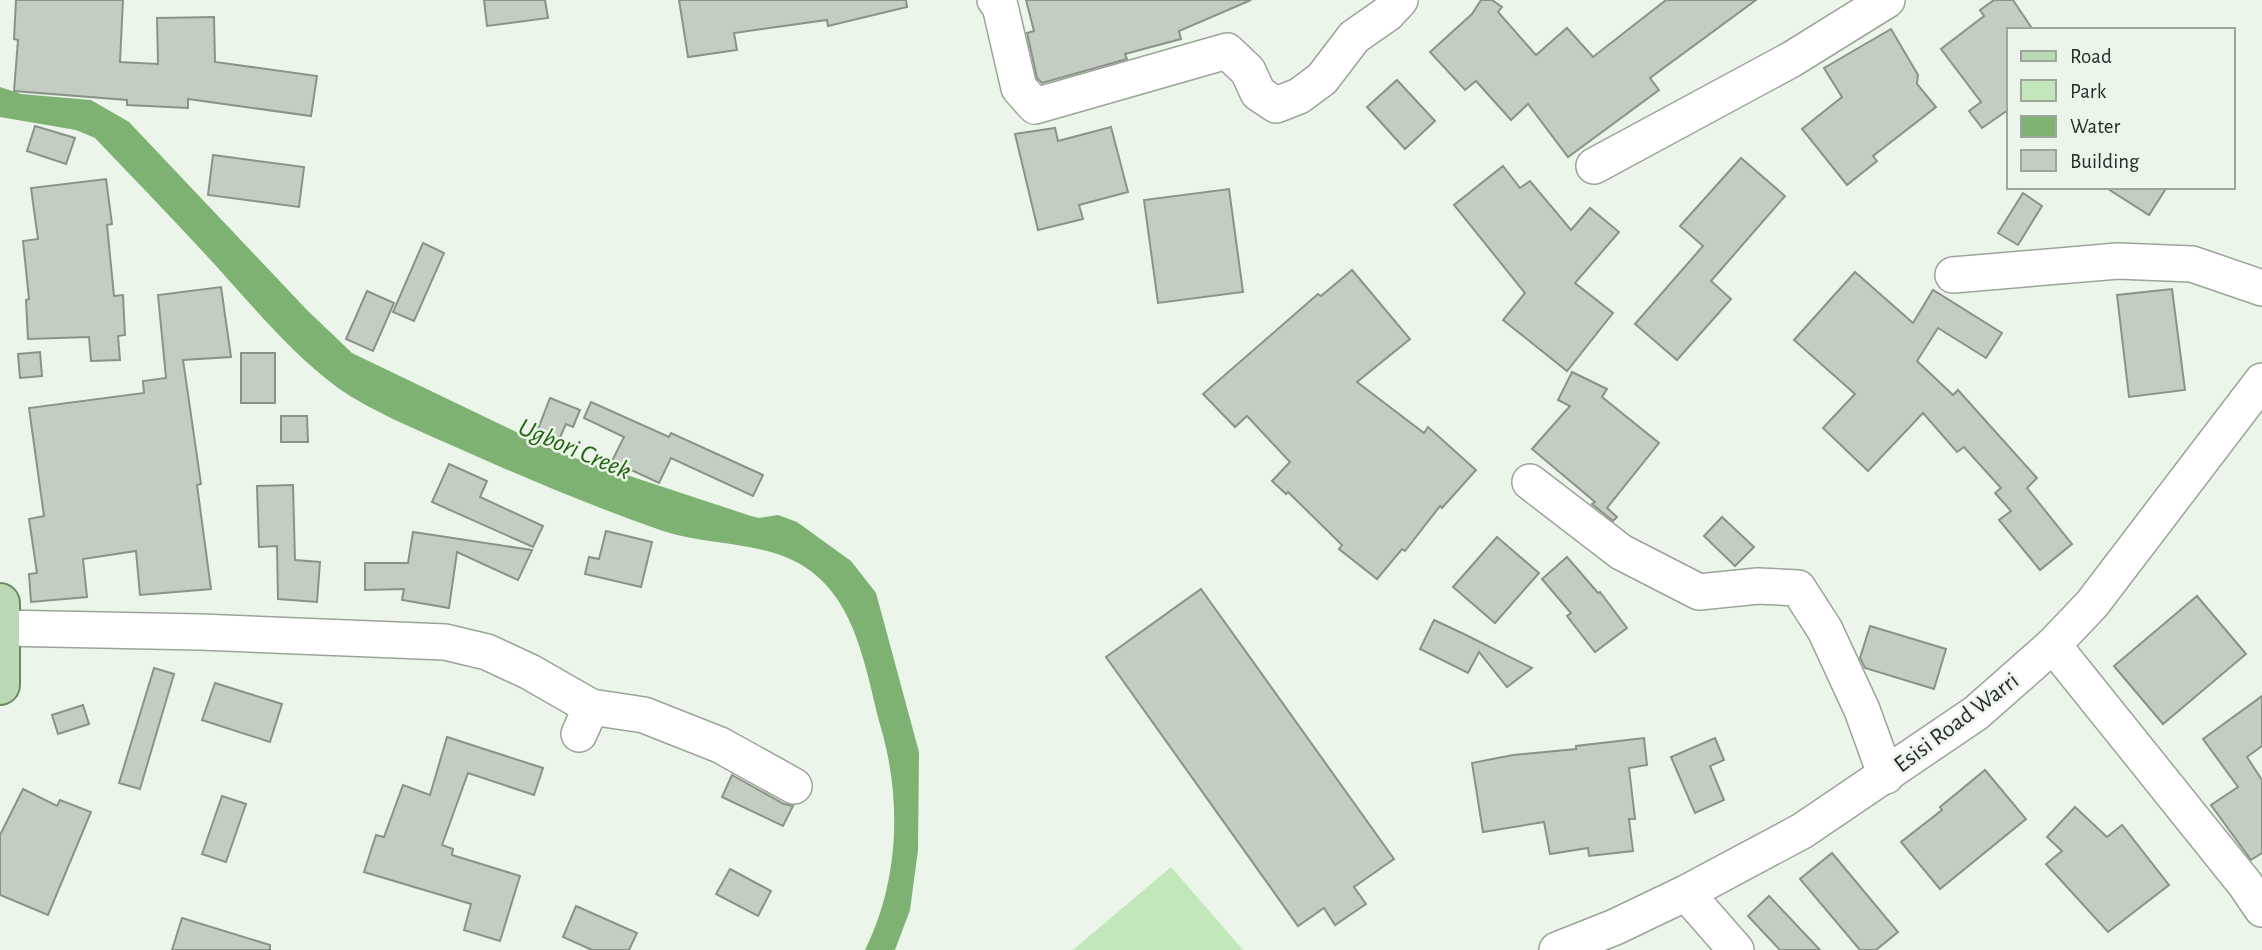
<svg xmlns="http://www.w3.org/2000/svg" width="2262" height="950" viewBox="0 0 2262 950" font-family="'Alegreya Sans',sans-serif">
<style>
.green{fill:#c2e7bb}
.water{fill:#7eb273}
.building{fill:#c4cdc2;stroke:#8a9388;stroke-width:2}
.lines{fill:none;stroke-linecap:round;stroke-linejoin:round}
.minor-casing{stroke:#9ba499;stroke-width:38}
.major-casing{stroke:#6a8c63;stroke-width:42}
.minor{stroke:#fff;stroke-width:35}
.major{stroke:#bbd9b4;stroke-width:38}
.labels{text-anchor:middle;stroke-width:5;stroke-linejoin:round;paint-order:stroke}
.street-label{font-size:24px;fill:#292d29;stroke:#ebf5e9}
.water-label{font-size:26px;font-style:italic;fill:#1f630c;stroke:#ebf5e9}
</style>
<rect width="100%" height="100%" fill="#ebf5e9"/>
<polygon class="green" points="1171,867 1243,950 1073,950"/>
<path class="water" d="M 0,87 L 21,94 L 91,100 L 129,122 L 307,310 L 352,353 L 560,453 L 751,516 L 759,518 L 778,515 L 797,522 L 851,561 L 876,593 L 919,752 L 918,850 L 910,910 L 895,950 L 865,950 C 899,882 902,800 881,728 C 867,677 859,614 819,578 C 777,539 714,548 663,531 C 591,506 520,476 451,445 C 413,428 373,412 338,388 C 292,354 255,309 217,267 C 177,223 136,181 95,138 L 76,130 L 0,117 Z"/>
<g class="building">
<polygon points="16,0 123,0 120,62 158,64 157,18 214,17 215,62 317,76 311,116 188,99 188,108 127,105 127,100 14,91 18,40 14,39"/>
<polygon points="484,0 545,0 548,18 487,26"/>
<polygon points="679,0 906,0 907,7 828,26 827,20 734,33 737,50 688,57"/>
<polygon points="1026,0 1251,0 1179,31 1181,39 1125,54 1127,59 1042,83 1037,78 1027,33 1034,31"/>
<polygon points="1481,0 1492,0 1502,7 1498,12 1536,55 1567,28 1593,57 1666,0 1756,0 1650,78 1659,90 1568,157 1528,104 1511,120 1476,81 1465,90 1430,52 1472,14"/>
<polygon points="1994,0 2013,0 2033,30 2008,30 2008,110 1982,128 1969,111 1981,102 1941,49 1984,16 1980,10"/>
<polygon points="1891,29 1918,75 1917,84 1936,107 1873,156 1877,161 1847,185 1802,129 1842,97 1824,68"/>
<polygon points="1397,80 1435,121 1405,149 1367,107"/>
<polygon points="35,126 75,138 66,164 27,151"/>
<polygon points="1111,127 1128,192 1079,205 1083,219 1038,230 1015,134 1055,128 1058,141"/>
<polygon points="213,155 304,167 299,207 208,195"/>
<polygon points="1741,158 1785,196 1711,281 1731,299 1677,360 1635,324 1703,246 1680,226"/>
<polygon points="1503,166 1520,188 1530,181 1571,230 1590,208 1619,232 1575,283 1613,313 1567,371 1503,320 1525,293 1454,205"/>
<polygon points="106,179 112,224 107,225 114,296 123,295 125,335 118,336 120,360 91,361 89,337 28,339 26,300 29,299 23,241 38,239 31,188"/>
<polygon points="2105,187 2167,187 2149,215"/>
<polygon points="1229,189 1243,292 1158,303 1144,200"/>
<polygon points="2023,193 2042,206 2018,245 1998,233"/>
<polygon points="423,243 444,253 414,321 393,312"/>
<polygon points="1352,270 1410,339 1357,382 1424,433 1428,427 1476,470 1442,508 1440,506 1405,551 1402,549 1377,579 1339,549 1342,545 1288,492 1286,494 1272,481 1290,462 1247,416 1235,427 1203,394 1318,294 1321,296"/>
<polygon points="1855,272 1913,323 1933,290 2002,333 1986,358 1938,328 1917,361 1953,395 1958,390 2037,478 2027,488 2072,544 2040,570 1999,520 2011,511 1995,493 2001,488 1964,447 1957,452 1923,413 1868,471 1823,428 1855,394 1794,340"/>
<polygon points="221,287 231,357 183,360 201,484 197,485 211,589 140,595 136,551 83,559 87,597 31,602 29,574 37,573 29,519 44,516 29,408 144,393 143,381 166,378 158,295"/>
<polygon points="2172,289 2185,390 2129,397 2117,295"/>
<polygon points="367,291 394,303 373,351 346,339"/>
<polygon points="40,352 42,376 20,378 18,354"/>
<rect x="241" y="353" width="34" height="50"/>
<polygon points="1572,372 1607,389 1602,397 1659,443 1607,508 1617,517 1613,521 1592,504 1595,502 1532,449 1570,406 1558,400"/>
<polygon points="550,398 580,410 573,427 566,424 557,444 536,434"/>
<polygon points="591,402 669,437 671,433 763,475 753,496 671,458 659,483 612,461 624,437 584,418"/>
<polygon points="281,416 307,416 308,442 281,442"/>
<polygon points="449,464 487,481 480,497 543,526 533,547 432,502"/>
<polygon points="293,485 295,560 320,562 317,602 278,599 277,546 259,547 257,486"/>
<polygon points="1722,517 1754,547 1735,566 1704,536"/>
<polygon points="606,531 652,542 641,587 585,574 589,557 599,559"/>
<polygon points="413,532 433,535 532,550 518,580 457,552 449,608 402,600 404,589 365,590 365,563 408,563"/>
<polygon points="1497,537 1539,573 1495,623 1453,587"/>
<polygon points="1567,557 1598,593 1600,592 1627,628 1595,652 1567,616 1571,613 1542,579"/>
<polygon points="1201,589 1394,859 1354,887 1366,904 1335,925 1324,908 1298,926 1106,657"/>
<polygon points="2197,596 2246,654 2163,724 2114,666"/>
<polygon points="1434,620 1464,634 1532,668 1507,687 1479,652 1468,673 1420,649"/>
<polygon points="1870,626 1946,649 1934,689 1865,668 1860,658"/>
<polygon points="154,668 174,674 140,789 119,783"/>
<polygon points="215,683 282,704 270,742 202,720"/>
<polygon points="2262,696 2262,746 2247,757 2262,780 2262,853 2251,860 2211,805 2238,787 2203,739"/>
<polygon points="83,705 89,724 58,734 52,715"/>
<polygon points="447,737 543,768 534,795 468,773 442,845 453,849 452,855 520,876 500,941 464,930 471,904 364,872 376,835 384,837 403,785 430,795"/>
<polygon points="1644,738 1647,765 1629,768 1635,819 1629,819 1633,851 1589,856 1588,848 1550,854 1544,822 1483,832 1472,763 1513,755 1576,749 1576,746"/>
<polygon points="1715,738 1724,760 1710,766 1724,800 1695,813 1671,757"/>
<polygon points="1985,770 2026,819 1940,889 1901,842 1942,810 1940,807"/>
<polygon points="732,775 784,804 793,806 783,826 722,797"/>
<polygon points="23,789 57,806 60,800 91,812 48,915 0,895 0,835"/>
<polygon points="222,796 246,804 226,862 202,854"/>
<polygon points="2075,807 2107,837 2122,825 2169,885 2108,932 2046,864 2062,851 2047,837"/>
<polygon points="1832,853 1898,932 1876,950 1860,950 1800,879"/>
<polygon points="730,869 771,891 758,916 716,894"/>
<polygon points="1769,896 1820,950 1780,950 1748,916"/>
<polygon points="576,906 637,933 629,950 592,950 563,937"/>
<polygon points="182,918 270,945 270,950 172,950"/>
</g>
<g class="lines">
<g class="minor-casing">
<g id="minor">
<polyline points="995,0 1000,6 1019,88 1035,106 1227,51 1248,71 1258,93 1276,105 1299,96 1322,79 1354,37 1387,14 1400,0"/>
<polyline points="1594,166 1792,59 1887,0"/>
<polyline points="1953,275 2118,261 2192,264 2262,288"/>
<polyline points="1530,482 1621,552 1699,592 1758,586 1798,588 1825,630 1862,710 1886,776"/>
<polyline points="1,628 200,632 445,642 487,652 530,672 591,707 579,734"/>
<polyline points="2053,645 2245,884 2262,909"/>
<polyline points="591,707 644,715 720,745 794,786"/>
<polyline points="1686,893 1736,950"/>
<polyline points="1557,950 1615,927 1686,893 1802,831 1976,713 2053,645 2092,604 2262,381"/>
</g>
</g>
<g class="major-casing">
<polyline id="major" points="0,603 0,685"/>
</g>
<use href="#minor" class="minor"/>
<use href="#major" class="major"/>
</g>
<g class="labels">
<g class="street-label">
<text transform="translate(1956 722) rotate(-37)" y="8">Esisi Road Warri</text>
</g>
<g class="water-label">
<text transform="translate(575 448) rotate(23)" y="9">Ugbori Creek</text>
</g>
</g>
<rect x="2007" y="28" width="228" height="161" fill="#ebf5e9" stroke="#9da59c" stroke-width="2"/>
<rect x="2021" y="51" width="35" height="10" fill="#bbd9b4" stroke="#9da59c" stroke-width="2"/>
<text x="2070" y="63" font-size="21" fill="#292d29">Road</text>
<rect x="2021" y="80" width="35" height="21" fill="#c2e7bb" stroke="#9da59c" stroke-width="2"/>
<text x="2070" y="98" font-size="21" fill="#292d29">Park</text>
<rect x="2021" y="116" width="35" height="21" fill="#7eb273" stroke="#9da59c" stroke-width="2"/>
<text x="2070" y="133" font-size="21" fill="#292d29">Water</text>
<rect x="2021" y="150" width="35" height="21" fill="#c4cdc2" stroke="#9da59c" stroke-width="2"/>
<text x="2070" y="168" font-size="21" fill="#292d29">Building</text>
</svg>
